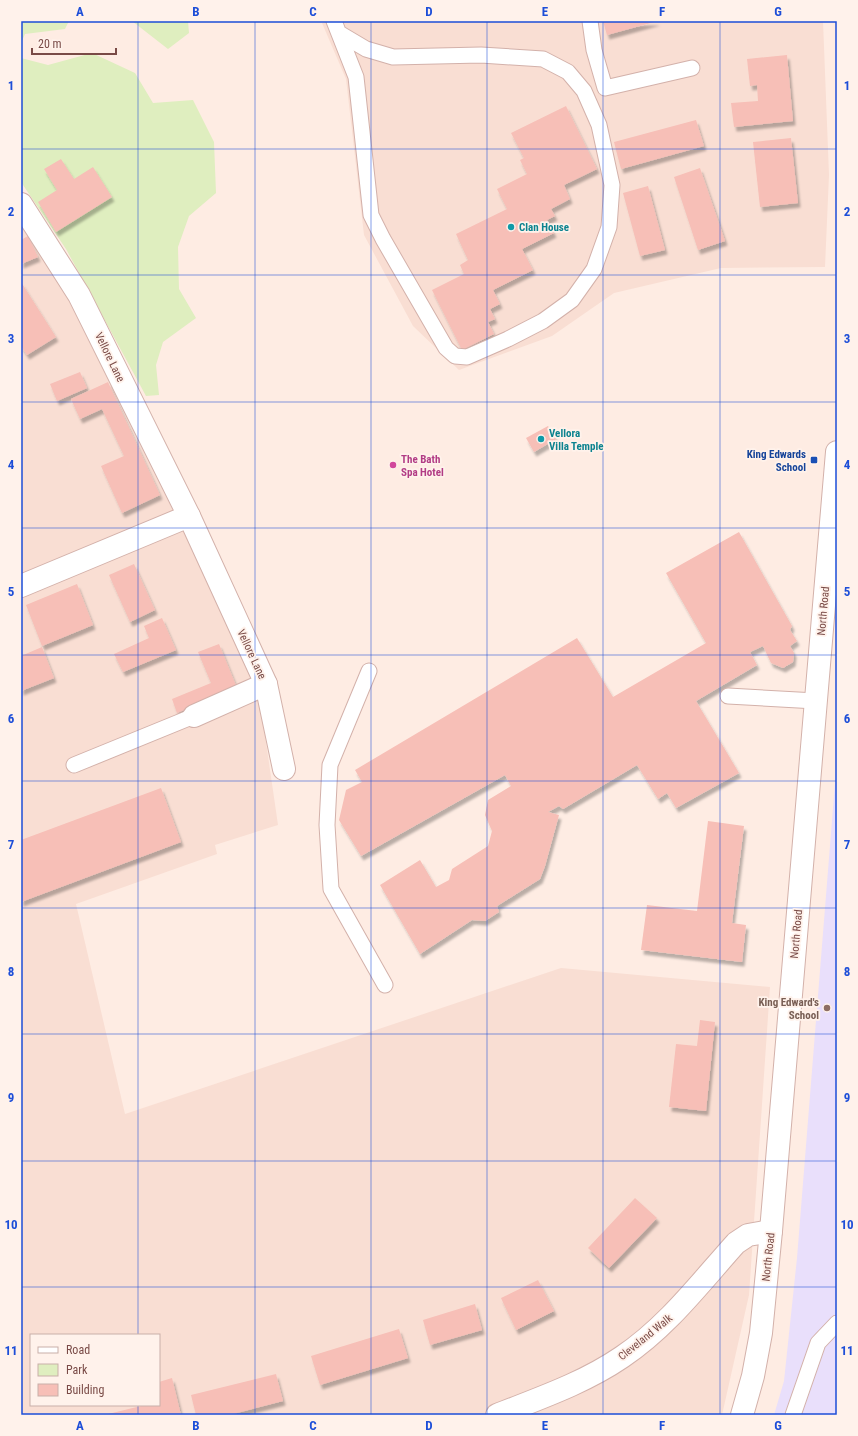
<svg xmlns="http://www.w3.org/2000/svg" width="858" height="1436" viewBox="0 0 858 1436" font-family="'Roboto Condensed',sans-serif">
<style>
.residential{fill:#f9ded3;fill-rule:evenodd}
.education{fill:#e9dffb}
.green{fill:#dfeebf}
.building{fill:#f7bfb7;filter:url(#shadow)}
.lines{fill:none;stroke-linecap:round;stroke-linejoin:round}
.service-casing{stroke:#d3b1aa;stroke-width:17}
.minor-casing{stroke:#d3b1aa;stroke-width:24}
.tertiary-casing{stroke:#d3b1aa;stroke-width:24}
.service{stroke:#fff;stroke-width:15}
.minor{stroke:#fff;stroke-width:22}
.tertiary{stroke:#fff;stroke-width:22}
.grid{fill:none;stroke:#1d4ed8;stroke-width:1;stroke-opacity:0.55}
.culture-dot{fill:#0f9aa8;stroke:#fff2eb;stroke-width:1.5}
.transit-dot{fill:#1a4fb4;stroke:#fff2eb;stroke-width:1.5}
.hotel-dot{fill:#d1479c;stroke:#fff2eb;stroke-width:1.5}
.education-dot{fill:#8d6e63;stroke:#fff2eb;stroke-width:1.5}
.labels{text-anchor:middle;stroke-width:3.5;stroke-linejoin:round;paint-order:stroke}
.culture-label{font-size:11px;font-weight:bold;fill:#0d838f;stroke:#fff2eb;text-anchor:start}
.street-label{font-size:11px;fill:#794a46;stroke:#fff2eb}
.transit-label{font-size:11px;font-weight:bold;fill:#164399;stroke:#fff2eb;text-anchor:end}
.hotel-label{font-size:11px;font-weight:bold;fill:#b23c85;stroke:#fff2eb;text-anchor:start}
.education-label{font-size:11px;font-weight:bold;fill:#785e54;stroke:#fff2eb;text-anchor:end}
.neatline{fill:none;stroke:#1d4ed8;stroke-width:1.5}
.grid-label{font-size:13px;text-anchor:middle;font-weight:bold;fill:#1d4ed8}
</style>
<defs>
<filter id="shadow"><feDropShadow dx="2.5" dy="4.5" stdDeviation="1" flood-color="#0004"/></filter>
</defs>
<rect width="100%" height="100%" fill="#feece3"/>
<g class="residential">
<polygon points="329,21 823,21 829,175 825,267 721,268 614,293 552,336 459,370 413,326 364,235 346,79 322,23"/>
<path d="M 21,221 L 73,305 L 257,680 L 278,825 L 215,845 L 217,854 L 76,904 L 125,1114 L 561,968 L 770,987 L 749,1295 L 722,1415 L 21,1415 ZM 31,1335 L 159,1335 L 159,1405 L 31,1405 Z"/>
</g>
<polygon class="education" points="837,758 837,1415 774,1415 784,1381 797,1258"/>
<g class="green">
<polygon points="21,21 69,21 65,29 25,34 21,43"/>
<polygon points="132,21 188,21 189,33 168,49"/>
<polygon points="92,53 135,73 153,103 193,100 214,142 216,193 189,216 178,247 179,289 196,318 163,342 156,365 159,395 146,396 66,249 21,182 21,58 48,65"/>
</g>
<g class="building">
<polygon points="603,21 658,21 607,35"/>
<polygon points="787,55 793,121 734,127 731,103 758,101 757,85 750,86 747,59"/>
<polygon points="566,106 597,169 564,185 570,199 551,209 555,216 547,220 554,233 522,249 533,270 493,290 500,304 490,309 495,319 488,322 494,334 462,350 432,290 464,274 460,265 468,260 456,234 507,209 497,189 527,174 520,160 524,158 511,133"/>
<polygon points="696,120 704,146 621,169 614,142"/>
<polygon points="791,138 798,203 760,207 753,142"/>
<polygon points="61,159 74,179 93,167 112,197 56,232 38,202 57,190 44,169"/>
<polygon points="700,168 725,241 698,250 674,177"/>
<polygon points="648,186 665,250 640,256 623,193"/>
<polygon points="28,236 38,257 21,264 21,240"/>
<polygon points="21,282 56,337 27,355 21,346"/>
<polygon points="80,372 87,388 57,401 50,384"/>
<polygon points="108,382 160,495 122,513 101,466 124,456 102,409 80,419 71,399"/>
<polygon points="548,426 556,439 534,452 526,438"/>
<polygon points="739,532 792,626 790,630 797,641 790,646 794,653 793,662 783,668 771,663 763,646 750,652 757,665 696,701 739,773 676,808 667,793 658,799 637,765 563,809 559,806 548,812 559,815 545,866 540,879 497,906 499,912 485,921 472,920 420,954 380,885 420,860 436,887 449,880 452,869 488,846 492,831 485,815 488,800 511,786 505,775 361,856 339,820 346,790 362,782 355,770 577,638 613,697 706,643 666,573"/>
<polygon points="134,564 155,610 130,622 109,575"/>
<polygon points="77,584 93,625 42,646 26,605"/>
<polygon points="162,618 176,650 123,672 114,654 149,638 144,626"/>
<polygon points="219,644 237,688 177,713 172,699 211,683 198,652"/>
<polygon points="42,647 54,678 21,691 21,656"/>
<polygon points="161,788 181,842 21,902 21,840"/>
<polygon points="708,821 744,826 732,923 746,925 742,962 641,950 647,905 697,911"/>
<polygon points="700,1020 715,1022 706,1111 669,1107 676,1044 697,1046"/>
<polygon points="635,1198 657,1218 609,1268 588,1248"/>
<polygon points="538,1280 554,1311 516,1330 501,1298"/>
<polygon points="475,1304 482,1330 430,1345 423,1320"/>
<polygon points="399,1329 408,1358 320,1385 311,1356"/>
<polygon points="276,1374 283,1401 229,1415 196,1415 191,1395"/>
<polygon points="172,1378 181,1415 104,1415 145,1405 159,1405 159,1382"/>
</g>
<g class="lines">
<g class="service-casing">
<g id="service">
<polyline points="334,21 356,77 371,215 383,239 446,348 455,356 467,357 508,339 543,321 572,300 594,269 609,227 612,185 599,125 584,91 568,72 543,59 481,55 393,57 366,49 339,33"/>
<polyline points="590,21 594,50 605,88 692,68"/>
<polyline points="369,671 330,765 327,825 331,889 385,985"/>
<polyline points="728,696 816,701"/>
<polyline points="74,765 194,716"/>
<polyline points="793,1415 818,1343 837,1323"/>
</g>
</g>
<g class="minor-casing">
<g id="minor">
<polyline points="21,204 79,295 189,516 266,684 284,769"/>
<polyline points="21,586 189,516"/>
<polyline points="194,716 266,684"/>
<path d="M 497,1415 C 540,1398 584,1383 622,1357 C 667,1327 700,1283 736,1243 L 748,1235 L 771,1231"/>
</g>
</g>
<g class="tertiary-casing">
<polyline id="tertiary" points="742,1415 753,1376 761,1333 771,1231 837,452"/>
</g>
<use href="#service" class="service"/>
<use href="#minor" class="minor"/>
<use href="#tertiary" class="tertiary"/>
</g>
<path class="grid" d="M 138,21 L 138,1335M 255,21 L 255,1415M 371,21 L 371,1415M 487,21 L 487,1415M 603,21 L 603,1415M 720,21 L 720,1415M 21,149 L 837,149M 21,275 L 837,275M 21,402 L 837,402M 21,528 L 837,528M 21,655 L 837,655M 21,781 L 837,781M 21,908 L 837,908M 21,1034 L 837,1034M 21,1161 L 837,1161M 21,1287 L 837,1287M 138,1405 L 138,1415"/>
<g class="culture-dot">
<circle cx="511" cy="227" r="4"/>
<circle cx="541" cy="439" r="4"/>
</g>
<rect class="transit-dot" x="810" y="456" width="8" height="8" rx="2"/>
<circle class="hotel-dot" cx="393" cy="465" r="4"/>
<circle class="education-dot" cx="827" cy="1008" r="4"/>
<g class="labels">
<g class="culture-label">
<text x="519" y="231">Clan House</text>
<text x="549" y="437">Vellora<tspan x="549" dy="13">Villa Temple</tspan></text>
</g>
<g class="street-label">
<text transform="translate(110 357) rotate(64)" y="4">Vellore Lane</text>
<text transform="translate(823 611) rotate(-85)" y="4">North Road</text>
<text transform="translate(252 654) rotate(65)" y="4">Vellore Lane</text>
<text transform="translate(796 934) rotate(-85)" y="4">North Road</text>
<text transform="translate(768 1257) rotate(-84)" y="4">North Road</text>
<text transform="translate(645 1337) rotate(-39)" y="4">Cleveland Walk</text>
</g>
<g class="transit-label">
<text x="806" y="458">King Edwards<tspan x="806" dy="13">School</tspan></text>
</g>
<g class="hotel-label">
<text x="401" y="463">The Bath<tspan x="401" dy="13">Spa Hotel</tspan></text>
</g>
<g class="education-label">
<text x="819" y="1006">King Edward's<tspan x="819" dy="13">School</tspan></text>
</g>
</g>
<rect width="858" height="1436" fill="none" stroke="#fff2eb" stroke-width="44"/>
<rect x="30" y="1334" width="130" height="72" fill="#fff2eb" stroke="#c9afa9"/>
<rect x="38" y="1347" width="20" height="6" fill="#ffffff" stroke="#c9afa9"/>
<text x="66" y="1354" font-size="12" fill="#794a46">Road</text>
<rect x="38" y="1364" width="20" height="12" fill="#dfeebf" stroke="#c9afa9"/>
<text x="66" y="1374" font-size="12" fill="#794a46">Park</text>
<rect x="38" y="1384" width="20" height="12" fill="#f7bfb7" stroke="#c9afa9"/>
<text x="66" y="1394" font-size="12" fill="#794a46">Building</text>
<path d="M32 48v6h84v-6" fill="none" stroke="#794a46" stroke-width="2"/>
<text x="38" y="48" font-size="12" fill="#794a46" stroke="#fff2eb" stroke-width="3" paint-order="stroke">20 m</text>
<rect x="22" y="22" width="814" height="1392" class="neatline"/>
<g class="grid-label">
<text x="80" y="16">A</text>
<text x="196" y="16">B</text>
<text x="313" y="16">C</text>
<text x="429" y="16">D</text>
<text x="545" y="16">E</text>
<text x="662" y="16">F</text>
<text x="778" y="16">G</text>
<text x="11" y="90">1</text>
<text x="847" y="90">1</text>
<text x="11" y="216">2</text>
<text x="847" y="216">2</text>
<text x="11" y="343">3</text>
<text x="847" y="343">3</text>
<text x="11" y="469">4</text>
<text x="847" y="469">4</text>
<text x="11" y="596">5</text>
<text x="847" y="596">5</text>
<text x="11" y="723">6</text>
<text x="847" y="723">6</text>
<text x="11" y="849">7</text>
<text x="847" y="849">7</text>
<text x="11" y="976">8</text>
<text x="847" y="976">8</text>
<text x="11" y="1102">9</text>
<text x="847" y="1102">9</text>
<text x="11" y="1229">10</text>
<text x="847" y="1229">10</text>
<text x="11" y="1355">11</text>
<text x="847" y="1355">11</text>
<text x="80" y="1430">A</text>
<text x="196" y="1430">B</text>
<text x="313" y="1430">C</text>
<text x="429" y="1430">D</text>
<text x="545" y="1430">E</text>
<text x="662" y="1430">F</text>
<text x="778" y="1430">G</text>
</g>
</svg>
